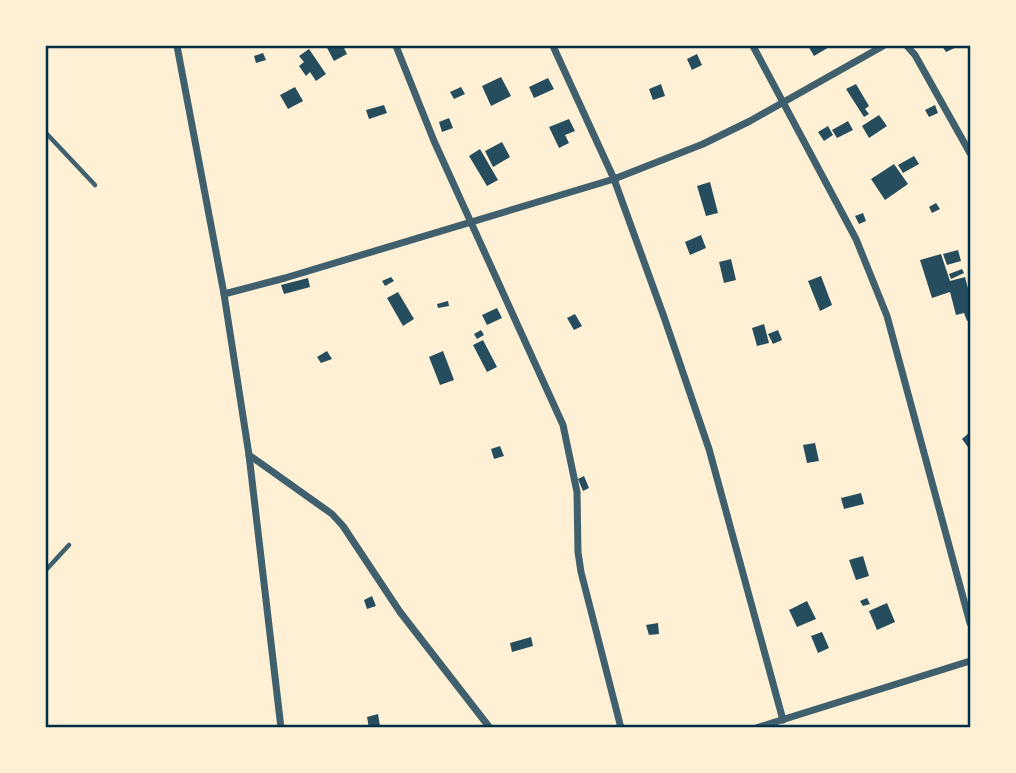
<svg xmlns="http://www.w3.org/2000/svg" width="1016" height="773" viewBox="0 0 1016 773" font-family="'Work Sans',sans-serif">
<style>
.building{fill:#264d5e}
.lines{fill:none;stroke-linecap:round;stroke-linejoin:round}
.service{stroke:#3f606c;stroke-width:4.5}
.minor{stroke:#3f606c;stroke-width:7}
.neatline{fill:none;stroke:#003049;stroke-width:2.5}
</style>
<rect width="100%" height="100%" fill="#fdf0d5"/>
<g class="building">
<polygon points="326,46 343,46 347,54 334,61"/>
<polygon points="808,46 831,46 814,56"/>
<polygon points="942,46 959,46 946,52"/>
<polygon points="309,49 326,74 316,81 310,72 306,76 299,66 304,62 299,56"/>
<polygon points="263,53 266,60 256,63 254,56"/>
<polygon points="697,54 702,65 692,70 687,59"/>
<polygon points="501,77 511,96 491,106 482,86"/>
<polygon points="548,78 554,89 534,98 529,87"/>
<polygon points="661,84 665,96 653,100 649,89"/>
<polygon points="856,84 869,106 865,109 869,114 864,117 846,89"/>
<polygon points="295,87 303,101 288,109 280,95"/>
<polygon points="461,87 465,94 454,99 450,92"/>
<polygon points="384,105 387,113 369,119 366,110"/>
<polygon points="935,105 938,113 929,117 925,110"/>
<polygon points="879,115 887,126 869,138 862,126"/>
<polygon points="449,118 453,128 442,132 439,122"/>
<polygon points="569,119 575,131 565,135 569,143 559,148 549,127"/>
<polygon points="848,121 853,130 837,138 832,130"/>
<polygon points="828,126 833,135 824,141 818,132"/>
<polygon points="502,142 510,157 493,167 485,151"/>
<polygon points="480,149 498,180 487,186 469,156"/>
<polygon points="914,156 919,164 903,173 898,165"/>
<polygon points="894,164 908,184 885,200 871,179"/>
<polygon points="710,182 718,213 706,216 697,186"/>
<polygon points="936,203 940,209 932,213 929,207"/>
<polygon points="863,213 866,221 859,224 855,216"/>
<polygon points="701,235 706,248 690,255 685,242"/>
<polygon points="958,250 961,261 947,265 943,254"/>
<polygon points="941,254 950,281 965,277 970,296 970,319 967,321 964,313 956,315 950,292 932,298 920,260"/>
<polygon points="731,259 736,280 724,283 719,262"/>
<polygon points="962,269 964,273 951,279 949,274"/>
<polygon points="821,276 832,305 820,311 808,281"/>
<polygon points="391,277 394,281 385,286 382,281"/>
<polygon points="308,278 310,287 284,294 281,285"/>
<polygon points="398,292 414,319 403,326 387,298"/>
<polygon points="448,301 449,306 438,308 437,304"/>
<polygon points="497,308 502,318 487,325 482,315"/>
<polygon points="575,314 582,326 574,330 567,318"/>
<polygon points="764,324 769,343 757,346 752,328"/>
<polygon points="481,330 484,335 477,339 474,334"/>
<polygon points="778,330 782,340 773,344 768,334"/>
<polygon points="483,340 497,367 487,372 473,345"/>
<polygon points="327,351 332,359 321,363 317,357"/>
<polygon points="443,351 454,380 440,385 429,357"/>
<polygon points="970,432 970,450 962,439"/>
<polygon points="815,443 819,461 807,463 803,445"/>
<polygon points="500,446 504,456 494,459 491,449"/>
<polygon points="584,476 589,488 583,491 578,479"/>
<polygon points="861,493 864,504 844,509 841,498"/>
<polygon points="863,556 869,576 856,580 849,560"/>
<polygon points="372,596 376,606 367,609 364,600"/>
<polygon points="867,598 870,604 863,606 860,601"/>
<polygon points="807,601 816,619 797,627 789,610"/>
<polygon points="887,603 895,622 877,630 869,611"/>
<polygon points="658,623 659,634 649,635 646,625"/>
<polygon points="822,632 829,648 818,653 811,636"/>
<polygon points="531,637 533,646 512,652 510,643"/>
<polygon points="378,714 380,726 369,728 367,717"/>
</g>
<g class="lines">
<g class="service">
<polyline points="46,133 95,185"/>
<polyline points="46,570 69,545"/>
</g>
<g class="minor">
<polyline points="177,46 224,294 249,455 281,728"/>
<polyline points="396,46 434,141 563,425 577,492 578,552 581,572 621,728"/>
<polyline points="553,46 614,179 664,317 709,449 783,720"/>
<polyline points="753,46 856,239 887,316 970,623"/>
<polyline points="907,46 915,55 970,153"/>
<polyline points="224,294 285,278 614,179 703,144 750,121 883,46"/>
<polyline points="249,455 332,514 343,526 400,612 490,728"/>
<polyline points="756,728 970,661"/>
</g>
</g>
<rect width="1016" height="773" fill="none" stroke="#fdf0d5" stroke-width="94"/>
<rect x="47" y="47" width="922" height="679" class="neatline"/>
</svg>
